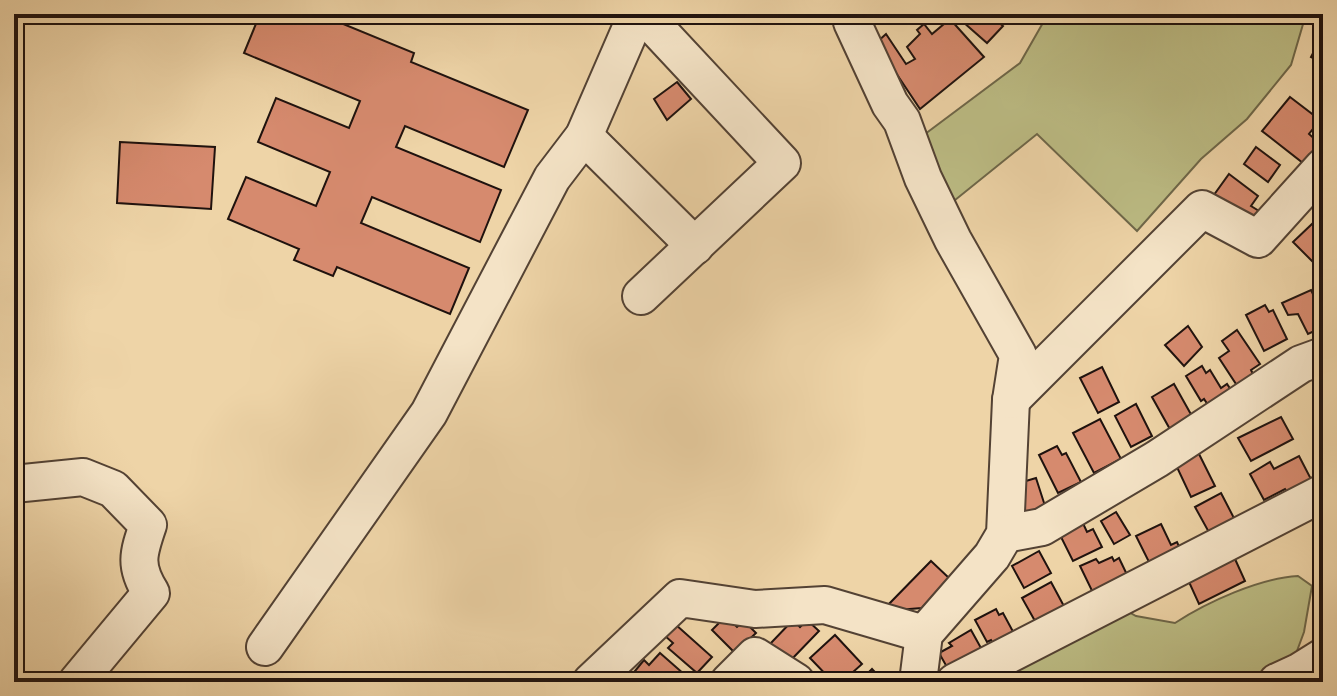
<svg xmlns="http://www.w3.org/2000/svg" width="1337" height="696" viewBox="0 0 1337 696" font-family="'Old Standard TT',serif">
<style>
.green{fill:#bcbc84;stroke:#6e6749;stroke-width:2}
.building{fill:#d68a6e;stroke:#1f120e;stroke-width:2}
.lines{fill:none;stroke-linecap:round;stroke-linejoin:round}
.minor-casing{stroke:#534234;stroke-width:40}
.minor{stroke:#f4e3c6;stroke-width:36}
</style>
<rect width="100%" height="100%" fill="#eed4a7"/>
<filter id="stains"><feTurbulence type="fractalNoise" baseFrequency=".0025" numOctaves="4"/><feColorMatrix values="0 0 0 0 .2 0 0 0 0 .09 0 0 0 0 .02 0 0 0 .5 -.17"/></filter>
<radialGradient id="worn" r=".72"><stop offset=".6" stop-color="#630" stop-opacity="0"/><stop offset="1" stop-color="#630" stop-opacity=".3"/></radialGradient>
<g class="green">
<polygon points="1048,14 1306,14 1291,65 1247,119 1201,159 1137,231 1037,134 939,213 909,146 1020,63"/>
<path d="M 1298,576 L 1312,586 L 1304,632 L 1294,659 L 1323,661 L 1323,682 L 1143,682 L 1133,680 L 1121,682 L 1008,682 L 1002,676 L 1111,602 L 1136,616 L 1175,623 C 1207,602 1260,578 1298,576 Z"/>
</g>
<g class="building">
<polygon points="260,14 319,14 414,53 411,62 528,110 504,167 405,126 396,147 501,190 480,242 372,197 361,223 469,268 450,314 337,267 333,276 294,260 299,249 228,219 246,177 316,206 330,172 258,142 276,98 349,128 360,101 244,53"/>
<polygon points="954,14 989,14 1003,26 987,43"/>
<polygon points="950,19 984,57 920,109 876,43 886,34 906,64 915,59 907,47 920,34 917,30 924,24 932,34"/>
<polygon points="1323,34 1323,63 1311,57"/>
<polygon points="677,82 691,99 667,120 654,99"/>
<polygon points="1290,97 1320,120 1309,134 1319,143 1303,163 1262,131"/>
<polygon points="120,142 215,147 211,209 117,203"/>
<polygon points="1256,147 1280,165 1268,182 1244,164"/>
<polygon points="1229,174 1258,196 1251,206 1259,211 1248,226 1211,199"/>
<polygon points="1312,224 1323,235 1323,272 1293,242"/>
<polygon points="1311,290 1323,315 1323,327 1308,334 1298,314 1288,315 1282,303"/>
<polygon points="1265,305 1269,312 1273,310 1287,339 1264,351 1246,315"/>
<polygon points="1188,326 1202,347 1184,366 1165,345"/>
<polygon points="1237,330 1260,364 1251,370 1254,376 1238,387 1219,358 1229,351 1222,341"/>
<polygon points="1202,366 1206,373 1210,370 1221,388 1227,384 1233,393 1210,408 1204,399 1201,401 1186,376"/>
<polygon points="1102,367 1119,402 1098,413 1080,378"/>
<polygon points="1174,384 1193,418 1171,431 1152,397"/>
<polygon points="1136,404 1152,436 1131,447 1115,416"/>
<polygon points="1281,417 1293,439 1251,461 1238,438"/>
<polygon points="1100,419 1121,459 1094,473 1073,433"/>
<polygon points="1057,446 1062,455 1066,453 1081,482 1058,493 1039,455"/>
<polygon points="1198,452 1215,486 1191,497 1175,463"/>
<polygon points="1299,456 1313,483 1289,495 1285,489 1264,500 1250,474 1270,462 1274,469"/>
<polygon points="1036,478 1046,509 1023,516 1019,483"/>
<polygon points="1221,493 1236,522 1211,536 1195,507"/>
<polygon points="1116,512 1130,535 1114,544 1101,521"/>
<polygon points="1081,519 1087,532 1093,529 1102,547 1073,561 1058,531"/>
<polygon points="1161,524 1171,545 1177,542 1183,555 1153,570 1136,536"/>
<polygon points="1039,551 1051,573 1024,588 1012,566"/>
<polygon points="1112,557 1114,561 1119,558 1131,583 1096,599 1080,566 1096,559 1099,563"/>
<polygon points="1235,559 1245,581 1199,604 1189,582"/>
<polygon points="931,561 949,578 922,608 897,610 887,606"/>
<polygon points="1051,582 1066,610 1035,621 1022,598"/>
<polygon points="996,609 999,615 1003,613 1017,639 996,650 991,640 987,642 975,620"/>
<polygon points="726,616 737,627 744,621 756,633 735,653 712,630"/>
<polygon points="793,620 800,627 807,620 819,631 789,662 770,644"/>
<polygon points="675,624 712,657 697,673 668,648 673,643 664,635"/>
<polygon points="971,630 986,657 952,676 939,653 952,646 949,643"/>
<polygon points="835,635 862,664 842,682 833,682 810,658"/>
<polygon points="660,653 693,682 647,682 635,671 644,660 649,665"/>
<polygon points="872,669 884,682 859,682"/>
</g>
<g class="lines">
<g class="minor-casing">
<g id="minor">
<polyline points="855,14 852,22 890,104 902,121 923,178 953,240 1018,355 1011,400 1005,534 992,556 924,634 918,682"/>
<polyline points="584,136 695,246"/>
<polyline points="641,296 782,163 643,14"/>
<polyline points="1011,400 1202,209 1258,239 1323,167"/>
<path d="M 14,484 L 83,477 L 113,489 L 148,525 C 138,554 134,566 151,593 L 77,682"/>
<polyline points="1005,534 1042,527 1157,459 1301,364 1323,356"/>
<polyline points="265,647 429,413 552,178 584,136 637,14"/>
<polyline points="591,682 680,598 755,609 825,605 924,634"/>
<polyline points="729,682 755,656 796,682"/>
<polyline points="955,682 1323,493"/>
<polyline points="1277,682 1299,672 1323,657"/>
</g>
</g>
<use href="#minor" class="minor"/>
</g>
<rect width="1337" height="696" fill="none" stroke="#eed4a7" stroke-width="48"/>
<rect x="16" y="16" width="1305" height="664" fill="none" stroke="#1f120e" stroke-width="4"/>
<rect x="24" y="24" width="1289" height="648" fill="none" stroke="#1f120e" stroke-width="2"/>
<rect width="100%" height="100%" filter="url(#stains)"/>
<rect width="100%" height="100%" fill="url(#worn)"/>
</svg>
